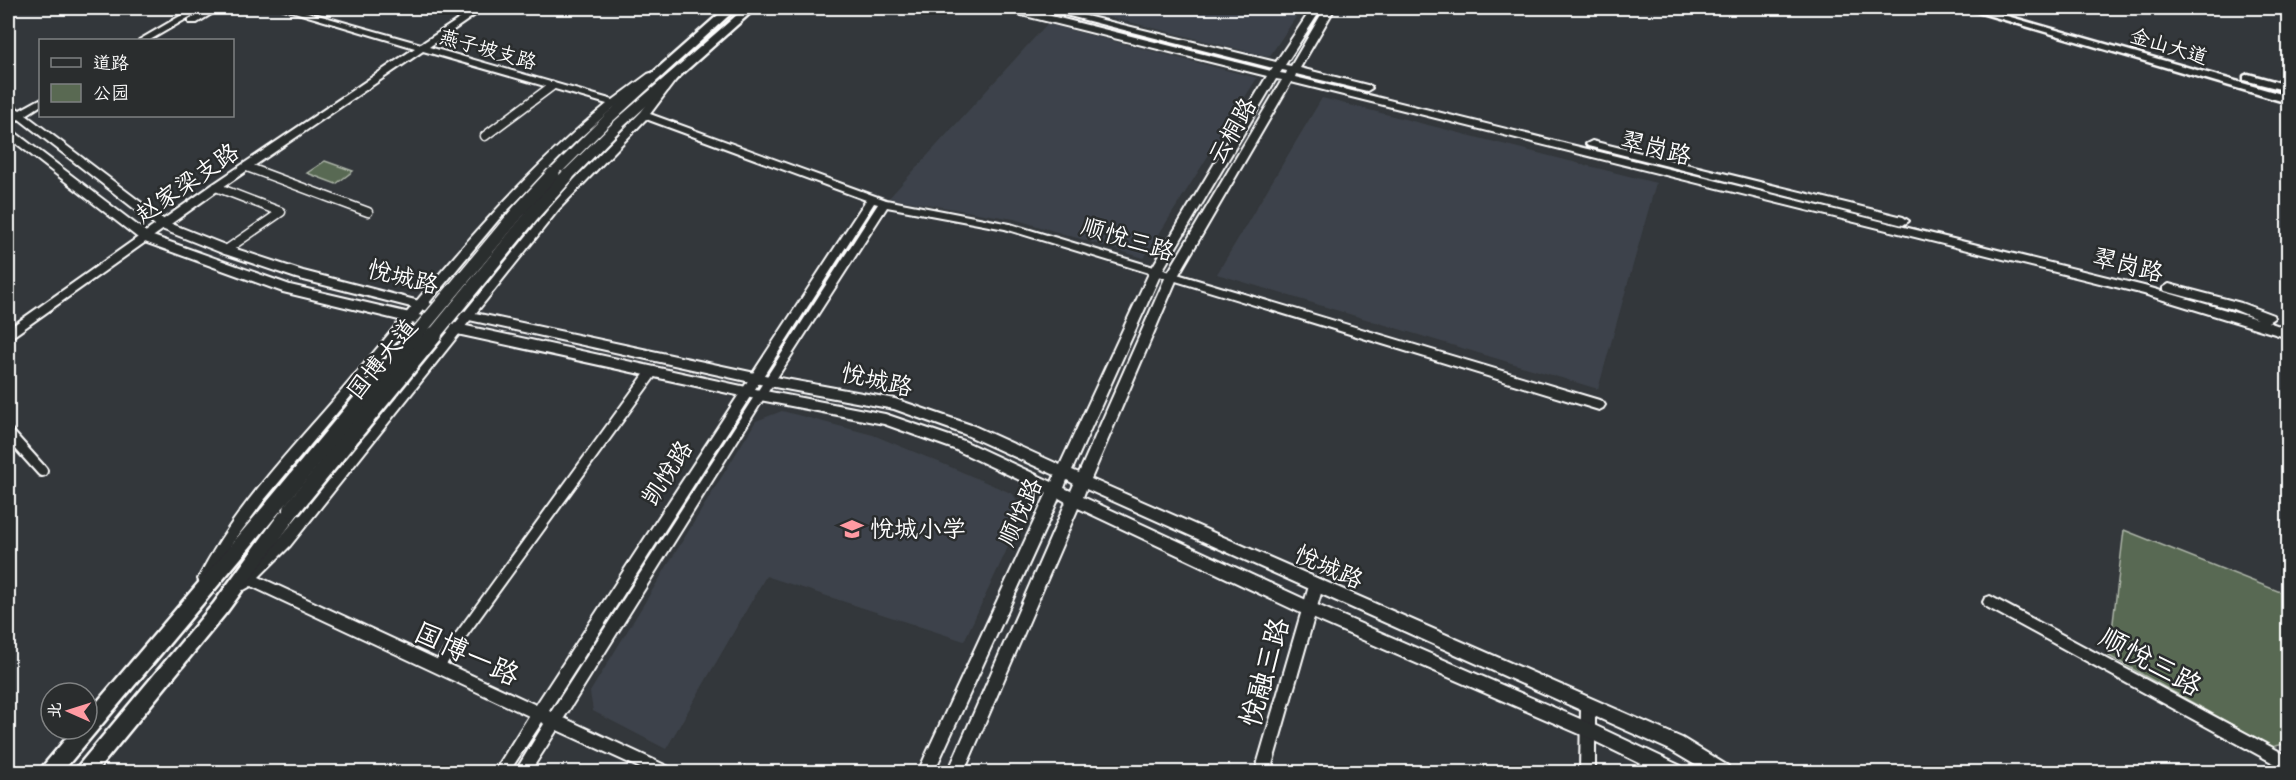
<svg xmlns="http://www.w3.org/2000/svg" width="2296" height="780" viewBox="0 0 2296 780" font-family="'Indie Flower','LXGW WenKai TC',sans-serif">
<style>
.built{fill:#3e434b}
.green{fill:#596952;stroke:#acb4a8;stroke-width:1.5}
.lines{fill:none;stroke-linecap:round;stroke-linejoin:round}
.minor-far1-casing{stroke:#fff;stroke-width:11}
.minor-casing{stroke:#fff;stroke-width:14}
.tertiary-casing{stroke:#fff;stroke-width:4}
.secondary-casing{stroke:#fff;stroke-width:4}
.primary-casing{stroke:#fff;stroke-width:5}
.trunk-casing{stroke:#fff;stroke-width:5}
.minor-far1{stroke:#2a2d2e;stroke-width:8}
.minor{stroke:#2a2d2e;stroke-width:10}
.tertiary{fill:#2a2d2e;fill-rule:evenodd}
.secondary{fill:#2a2d2e;fill-rule:evenodd}
.primary{fill:#2a2d2e;fill-rule:evenodd}
.trunk{fill:#2a2d2e;fill-rule:evenodd}
.primary-bridge-far1-casing{stroke:#fff;stroke-width:16;stroke-linecap:butt}
.primary-bridge-casing{stroke:#fff;stroke-width:21;stroke-linecap:butt}
.primary-bridge-far1{stroke:#2a2d2e;stroke-width:13}
.primary-bridge{stroke:#2a2d2e;stroke-width:16}
.labels{text-anchor:middle;stroke-width:5;stroke-linejoin:round;paint-order:stroke}
.far-street-label{font-size:20px;fill:#fff;stroke:#2a2d2e}
.street-label{font-size:24px;fill:#fff;stroke:#2a2d2e}
.poi-label{font-size:24px;fill:#fff;stroke:#2a2d2e;text-anchor:start}
.near-street-label{font-size:28px;fill:#fff;stroke:#2a2d2e}
</style>
<rect width="100%" height="100%" fill="#33373b"/>
<filter id="ink" filterUnits="userSpaceOnUse"><feTurbulence type="fractalNoise" baseFrequency=".0167" numOctaves="2"/><feDisplacementMap in="SourceGraphic" scale="12" xChannelSelector="R" yChannelSelector="G"/><feConvolveMatrix kernelMatrix="1 2 1 2 8 2 1 2 1" color-interpolation-filters="sRGB"/></filter>
<g filter="url(#ink)">
<g class="built">
<polygon points="1073,8 1302,8 1269,57"/>
<polygon points="1047,24 1257,78 1144,258 1014,219 889,198"/>
<polygon points="1322,98 1656,183 1598,389 1217,274"/>
<polygon points="782,411 873,435 941,463 1013,494 1024,513 964,641 766,576 666,749 593,711 590,692 756,421"/>
</g>
<g class="green">
<polygon points="325,161 353,171 336,184 307,173"/>
<polygon points="2124,530 2288,595 2288,743 2272,747 2109,656"/>
</g>
<g class="lines">
<g class="minor-far1-casing">
<g id="minor-far1">
<polyline points="485,136 552,86"/>
<polyline points="247,167 368,212"/>
<polyline points="216,187 281,212 226,250"/>
</g>
</g>
<g class="minor-casing">
<g id="minor">
<polyline points="8,433 42,471"/>
<polyline points="438,667 652,372"/>
</g>
</g>
<g class="tertiary-casing">
<g id="tertiary">
<path d="M 281,8 L 293,8 L 421,44 L 476,8 L 485,8 L 429,47 L 613,100 L 648,74 L 651,73 L 656,76 L 612,109 L 573,144 L 499,219 L 265,499 L 231,545 L 210,583 L 205,585 L 200,583 L 198,579 C 234,507 293,448 344,388 C 427,289 507,186 607,104 L 423,51 L 220,189 L 12,337 L 8,338 L 8,329 L 212,185 L 415,48 Z"/>
<path d="M 676,70 L 681,73 L 650,114 L 886,200 L 1010,224 L 1599,400 L 1603,402 L 1605,405 L 1603,408 L 1599,410 L 1005,229 L 887,207 L 764,398 L 564,718 L 669,767 L 671,772 L 649,772 L 557,730 L 530,772 L 515,772 L 544,724 L 542,722 L 509,772 L 494,772 L 529,716 L 251,586 L 244,590 L 239,588 L 237,584 L 280,538 L 547,211 L 574,180 L 641,112 L 673,71 ZM 646,119 L 866,200 L 536,705 L 259,577 L 290,546 L 559,209 ZM 874,203 L 878,204 L 551,712 L 549,711 Z"/>
<polygon points="1316,580 1321,582 1323,586 1270,772 1255,772 1309,586 1311,582"/>
<polygon points="1990,596 2288,756 2288,771 1985,606 1983,602 1985,598"/>
<polygon points="1588,700 1593,702 1595,707 1595,772 1580,772 1581,707 1583,702"/>
</g>
</g>
<g class="secondary-casing">
<g id="secondary">
<polygon points="194,8 205,8 150,40 139,40"/>
<polygon points="210,8 221,8 197,23 189,23 189,19"/>
<path d="M 1009,8 L 1019,8 L 1271,71 L 1273,68 L 1038,8 L 1053,8 L 1276,62 L 1312,8 L 1322,8 L 1285,65 L 1291,66 L 1325,8 L 1335,8 L 1300,68 L 1371,86 L 1372,88 L 1367,91 L 1296,74 L 1295,77 L 2144,286 L 2257,319 L 2233,309 L 2165,291 L 2163,288 L 2169,284 L 2241,303 L 2273,315 L 2274,318 L 2268,322 L 2288,329 L 2288,338 L 2144,294 L 1291,82 L 1178,276 L 1091,479 L 1682,738 L 1728,766 L 1730,772 L 1707,772 L 1670,750 L 1086,489 L 1083,497 L 1315,604 L 1594,725 L 1681,766 L 1683,772 L 1658,772 L 1582,735 L 1303,614 L 1078,508 L 964,772 L 948,772 L 1066,502 L 1059,498 L 934,772 L 918,772 L 1047,493 L 954,449 L 884,424 L 760,400 L 457,334 L 283,292 L 142,241 L 8,137 L 8,129 L 12,130 L 150,235 L 290,285 L 457,324 L 760,390 L 885,414 L 964,441 L 1052,482 L 1055,475 L 964,434 L 894,409 L 769,386 L 419,309 L 296,278 L 222,253 L 159,228 L 19,119 L 8,124 L 8,117 L 12,114 L 8,111 L 8,103 L 20,110 L 40,99 L 40,106 L 26,115 L 167,222 L 230,247 L 303,271 L 419,301 L 769,376 L 895,399 L 974,426 L 1060,465 L 1150,271 L 1267,76 L 1009,12 ZM 1282,70 L 1287,71 L 1286,74 L 1280,73 ZM 1276,79 L 1282,80 L 1166,276 L 1079,473 L 1072,470 L 1162,271 ZM 1067,480 L 1074,484 L 1071,491 L 1064,488 Z"/>
<polygon points="1592,141 1903,217 1909,221 1903,225 1588,146 1586,144"/>
</g>
</g>
<g class="primary-casing">
<g id="primary">
<polygon points="726,8 737,8 613,121 557,177 549,177 547,174 549,171 605,115"/>
<polygon points="745,8 756,8 625,125 572,179 562,179 561,176 562,173 617,119"/>
<polygon points="275,498 281,500 283,505 281,510 62,772 41,772 43,766 74,729 87,729 87,714 269,500"/>
<polygon points="292,502 298,504 300,509 298,514 226,613 96,772 76,772 78,766 214,603 286,504"/>
</g>
</g>
<g class="trunk-casing">
<g id="trunk">
<polygon points="1964,8 1979,8 2288,96 2288,103"/>
<polygon points="2248,74 2288,85 2288,91 2244,80 2244,76"/>
</g>
</g>
<use href="#minor-far1" class="minor-far1"/>
<use href="#minor" class="minor"/>
<use href="#tertiary" class="tertiary"/>
<use href="#secondary" class="secondary"/>
<use href="#primary" class="primary"/>
<use href="#trunk" class="trunk"/>
<g class="primary-bridge-far1-casing">
<g id="primary-bridge-far1">
<polyline points="415,336 518,212 553,174"/>
<polyline points="433,336 532,215 567,176"/>
</g>
</g>
<g class="primary-bridge-casing">
<g id="primary-bridge">
<polyline points="275,505 416,335"/>
<polyline points="292,509 434,335"/>
</g>
</g>
<use href="#primary-bridge-far1" class="primary-bridge-far1"/>
<use href="#primary-bridge" class="primary-bridge"/>
</g>
</g>
<defs>
<g id="school-bare" transform="scale(1.8)"><path d="M0-5L7-2L0 1L-7-2ZM-4 1L0 2.5L4 1V4Q0 6-4 4Z" fill="#ff9aa2" stroke="#2a2d2e" stroke-width="2.5" paint-order="stroke"/></g>
</defs>
<g fill-rule="evenodd">
<use href="#school-bare" x="852" y="529"/>
</g>
<g class="labels">
<g class="far-street-label">
<text transform="translate(2169 46) rotate(17)" y="7">金山大道</text>
<text transform="translate(488 49) rotate(16)" y="7">燕子坡支路</text>
</g>
<g class="street-label">
<text transform="translate(1232 131) rotate(-60)" y="8">云桐路</text>
<text transform="translate(1656 148) rotate(14)" y="8">翠岗路</text>
<text transform="translate(187 183) rotate(-35)" y="8">赵家梁支路</text>
<text transform="translate(1128 239) rotate(17)" y="8">顺悦三路</text>
<text transform="translate(2128 265) rotate(14)" y="8">翠岗路</text>
<text transform="translate(403 277) rotate(14)" y="8">悦城路</text>
<text transform="translate(382 359) rotate(-51)" y="8">国博大道</text>
<text transform="translate(877 380) rotate(13)" y="8">悦城路</text>
<text transform="translate(667 473) rotate(-57)" y="8">凯悦路</text>
<text transform="translate(1020 512) rotate(-65)" y="8">顺悦路</text>
<text transform="translate(1329 567) rotate(24)" y="8">悦城路</text>
</g>
<g class="poi-label">
<text x="870" y="537">悦城小学</text>
</g>
<g class="near-street-label">
<text transform="translate(467 653) rotate(25)" y="10">国博一路</text>
<text transform="translate(2151 661) rotate(29)" y="10">顺悦三路</text>
<text transform="translate(1264 672) rotate(-74)" y="10">悦融三路</text>
</g>
</g>
<rect width="2296" height="780" fill="none" stroke="#2a2d2e" stroke-width="30"/>
<rect x="15" y="15" width="2266" height="750" fill="none" stroke="#fff" stroke-width="2" filter="url(#ink)"/>
<rect x="39" y="39" width="195" height="78" fill="#2a2d2e" stroke="#7f8182" stroke-width="1.5"/>
<rect x="51" y="58" width="30" height="9" fill="#2a2d2e" stroke="#7f8182" stroke-width="1.5"/>
<text x="93" y="69" font-size="18" fill="#ffffff">道路</text>
<rect x="51" y="84" width="30" height="18" fill="#596952" stroke="#7f8182" stroke-width="1.5"/>
<text x="93" y="99" font-size="18" fill="#ffffff">公园</text>
<g transform="translate(69 711) rotate(273)"><circle r="28" fill="#2a2d2e" stroke="#7f8182" stroke-width="1.5"/>
<path d="M0-4.5L10 22L0 15L-10 22Z" fill="#ff9aa2"/>
<text y="-9" font-size="16" font-weight="bold" text-anchor="middle" fill="#ffffff">北</text>
</g>
</svg>
